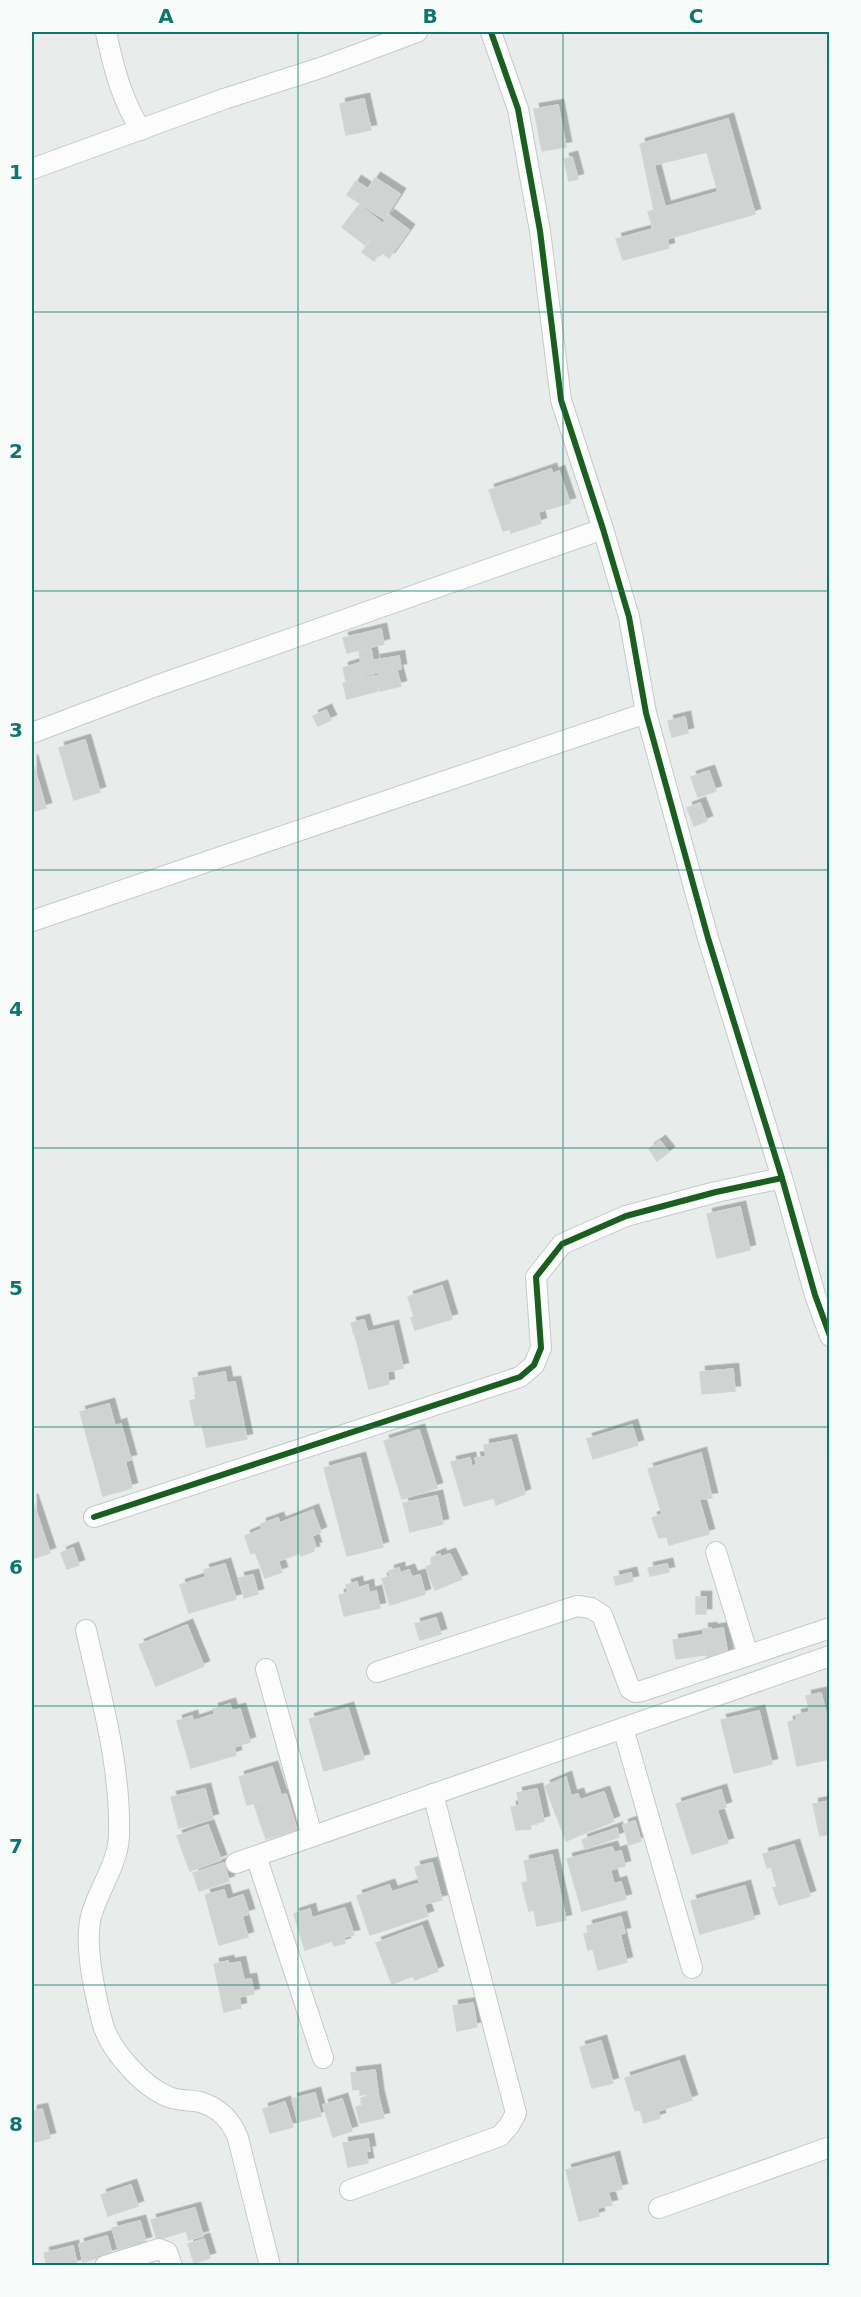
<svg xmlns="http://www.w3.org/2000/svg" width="861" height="2297" viewBox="0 0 861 2297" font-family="'DejaVu Sans',sans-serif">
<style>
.building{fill:#cfd4d2;stroke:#d1d6d4;stroke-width:1.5;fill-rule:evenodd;filter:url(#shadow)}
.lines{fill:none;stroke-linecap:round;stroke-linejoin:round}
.street-casing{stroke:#c5cac8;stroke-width:22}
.street{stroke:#fcfcfc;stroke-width:20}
.cycleway-casing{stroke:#f7fbf9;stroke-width:10}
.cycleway{stroke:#1b5e20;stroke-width:6}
.grid{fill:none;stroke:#0f766e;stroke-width:1.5;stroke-opacity:0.55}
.neatline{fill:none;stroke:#0f766e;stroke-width:2}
.grid-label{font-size:20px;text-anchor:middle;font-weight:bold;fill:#0f766e}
</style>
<defs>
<filter id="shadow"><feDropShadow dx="5.5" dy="-5.5" stdDeviation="0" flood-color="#0004"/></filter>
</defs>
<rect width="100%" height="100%" fill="#e8edeb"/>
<g class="building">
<polygon points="364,99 371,130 346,135 340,104"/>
<polygon points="558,105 566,147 542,151 534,109"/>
<path d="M 728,119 L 755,214 L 667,239 L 669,248 L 623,260 L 616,239 L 653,229 L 648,212 L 654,210 L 640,144 ZM 707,152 L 718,192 L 665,207 L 654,165 Z"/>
<polygon points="572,157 578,179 569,181 564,159"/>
<polygon points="375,178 400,194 384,219 347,195 356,181 368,189"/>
<polygon points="359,205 382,223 365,245 342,227"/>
<polygon points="389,215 409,230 389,258 381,252 374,261 362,252"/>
<polygon points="551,469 553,474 559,471 570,503 538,512 541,523 511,533 510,529 503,531 489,490"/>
<polygon points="381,629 384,644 364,649 360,634"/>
<polygon points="359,634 363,649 347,653 343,638"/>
<polygon points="371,649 375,673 363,676 359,651"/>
<polygon points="399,656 401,669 377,673 375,660"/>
<polygon points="359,663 362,677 346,681 343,668"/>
<polygon points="397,671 401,686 380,691 376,676"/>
<polygon points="374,676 378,691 347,699 343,683"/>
<polygon points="326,710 331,720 318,726 313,716"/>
<polygon points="685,717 688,733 672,737 668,721"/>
<polygon points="85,740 100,792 74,800 59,748"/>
<polygon points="32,760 46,808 32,812"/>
<polygon points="709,771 716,791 698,797 691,777"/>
<polygon points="700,803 707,821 694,826 687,808"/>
<polygon points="660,1141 669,1152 657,1161 649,1149"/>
<polygon points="740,1207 750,1250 717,1258 707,1214"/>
<polygon points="442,1286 452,1319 415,1330 411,1318 414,1317 408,1297"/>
<polygon points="364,1320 367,1331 354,1334 351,1323"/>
<polygon points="393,1326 403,1368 387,1372 389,1384 369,1389 355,1335"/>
<polygon points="733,1369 735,1391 702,1394 700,1372"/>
<polygon points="225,1372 227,1383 235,1382 247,1439 207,1447 202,1425 195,1426 190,1401 197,1399 193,1378"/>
<polygon points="109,1404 115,1426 121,1424 131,1460 125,1461 132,1488 103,1496 80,1412"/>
<polygon points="632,1425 638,1445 593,1459 587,1439"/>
<polygon points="419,1430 437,1488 402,1499 384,1441"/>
<polygon points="511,1440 525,1494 496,1505 494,1498 464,1506 451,1462 470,1458 472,1467 477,1464 475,1458 486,1457 484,1445"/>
<polygon points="701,1453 712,1498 699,1499 709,1534 669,1545 667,1537 659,1538 652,1518 662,1514 648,1469"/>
<polygon points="360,1458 383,1547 347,1556 324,1468"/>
<polygon points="437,1496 443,1524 410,1532 403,1503"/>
<polygon points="32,1499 50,1553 32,1559"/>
<polygon points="313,1510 321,1532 312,1536 316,1547 313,1548 314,1551 301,1556 300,1553 278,1561 282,1572 265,1578 255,1552 251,1554 245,1536 262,1529 261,1524 278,1518 280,1523"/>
<polygon points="73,1548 79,1565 67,1569 61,1553"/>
<polygon points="440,1554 441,1557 450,1554 462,1579 435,1590 426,1567 433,1564 431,1558"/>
<polygon points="225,1564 236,1599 189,1613 180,1585 206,1577 204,1570"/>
<polygon points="667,1564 669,1572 650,1576 648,1568"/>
<polygon points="399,1568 400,1573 409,1570 412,1577 420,1575 425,1594 390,1605 382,1579 390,1576 389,1571"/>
<polygon points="631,1573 633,1581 616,1585 614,1577"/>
<polygon points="253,1575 258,1594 244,1598 239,1578"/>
<polygon points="357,1582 358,1588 368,1585 369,1593 376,1591 380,1608 344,1616 339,1595 348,1593 346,1585"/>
<rect x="696" y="1597" width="10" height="17"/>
<polygon points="436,1618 441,1634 420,1640 415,1624"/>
<polygon points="187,1625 204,1666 156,1686 139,1645"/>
<polygon points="711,1628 711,1630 723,1628 728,1656 707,1659 703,1629"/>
<polygon points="702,1635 705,1655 676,1659 673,1640"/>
<polygon points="821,1693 826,1714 830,1713 830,1759 797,1766 788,1722 797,1720 796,1715 810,1712 806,1696"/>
<polygon points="230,1704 232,1711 240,1709 250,1742 234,1747 236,1755 191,1768 177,1721 192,1716 193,1721 215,1714 213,1709"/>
<polygon points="348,1708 364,1759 324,1771 309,1719"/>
<polygon points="759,1711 772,1764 734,1773 721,1720"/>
<polygon points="272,1767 281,1795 247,1805 239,1777"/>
<polygon points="566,1777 571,1796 578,1794 580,1800 604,1792 614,1821 566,1841 545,1786"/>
<polygon points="205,1789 213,1819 179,1828 171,1797"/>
<polygon points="537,1789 544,1821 530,1825 531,1829 516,1830 511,1807 520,1806 517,1793"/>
<polygon points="721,1790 726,1807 717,1810 728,1843 692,1854 676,1804"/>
<polygon points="286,1794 297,1830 266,1839 254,1804"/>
<polygon points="830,1801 830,1834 820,1836 813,1804"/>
<polygon points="635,1821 641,1841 629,1845 623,1825"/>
<polygon points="208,1825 221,1860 190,1871 177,1836"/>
<polygon points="617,1828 619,1837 585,1849 582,1840"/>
<polygon points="794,1845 810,1896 779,1905 773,1888 777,1887 771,1867 767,1868 763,1854"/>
<polygon points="612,1847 614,1853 621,1851 625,1866 610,1870 614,1884 621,1882 626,1899 582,1911 567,1859"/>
<polygon points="552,1855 566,1920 537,1926 534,1910 529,1911 522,1883 528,1881 524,1861"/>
<polygon points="224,1863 229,1881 199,1891 193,1873"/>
<polygon points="432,1863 442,1900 425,1904 415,1867"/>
<polygon points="417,1884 428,1916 370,1935 357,1896 389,1885 392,1892"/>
<polygon points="745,1886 754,1919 700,1934 691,1901"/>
<polygon points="224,1890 227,1900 243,1895 249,1914 242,1916 248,1937 219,1945 205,1895"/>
<polygon points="345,1908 354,1935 344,1937 345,1943 334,1946 332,1941 305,1950 294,1914 310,1909 312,1918"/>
<polygon points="621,1917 625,1933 620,1934 627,1962 598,1970 593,1949 588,1950 584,1934 588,1933 587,1926"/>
<polygon points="422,1926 438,1971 415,1980 413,1976 392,1984 376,1943"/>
<polygon points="228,1961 229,1964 240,1962 244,1980 251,1979 254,1994 239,1997 241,2008 224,2012 214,1964"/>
<polygon points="473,2003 477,2027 457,2031 453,2006"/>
<polygon points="601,2041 613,2083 592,2088 580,2047"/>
<polygon points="679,2061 692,2100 658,2111 660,2118 644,2123 640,2110 635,2111 625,2078"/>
<polygon points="375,2070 378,2093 360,2095 360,2089 353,2090 351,2073"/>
<polygon points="315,2093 321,2116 298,2122 292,2099"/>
<polygon points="378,2094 384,2118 360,2123 356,2107 363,2105 361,2098"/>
<polygon points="342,2099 352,2131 333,2137 323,2105"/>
<polygon points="285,2102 293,2127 270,2133 263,2109"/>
<polygon points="42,2109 50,2138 32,2143 32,2111"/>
<polygon points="368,2139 370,2151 366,2151 368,2163 348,2167 343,2143"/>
<polygon points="614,2157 622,2189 608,2192 612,2205 597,2208 599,2216 579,2221 566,2170"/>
<polygon points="131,2185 138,2206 108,2216 101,2195"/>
<polygon points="195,2208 203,2236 189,2240 186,2231 157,2240 151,2220"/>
<polygon points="140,2221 146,2242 118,2249 112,2228"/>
<polygon points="107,2236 112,2254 83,2262 79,2244"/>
<polygon points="204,2239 210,2258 194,2263 188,2244"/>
<polygon points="73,2246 77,2265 47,2266 44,2253"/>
</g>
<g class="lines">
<g class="street-casing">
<g id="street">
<path d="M 106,32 C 113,66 122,101 141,130"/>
<polyline points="491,32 518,109 540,231 561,400 603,529 629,617 646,713 708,938 782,1178 815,1295 830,1336"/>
<polyline points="32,169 224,99 323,67 417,32"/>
<polyline points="32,733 156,686 603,529"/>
<polyline points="32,921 646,713"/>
<polyline points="94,1517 520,1377 534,1365 541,1348 536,1277 562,1244 626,1216 716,1192 782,1178"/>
<polyline points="716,1552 748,1655"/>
<path d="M 86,1630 C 101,1697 121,1766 119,1836 C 118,1863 100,1887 92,1913 C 83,1941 95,1995 103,2025 C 111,2051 143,2087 169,2097 C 179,2101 190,2100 200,2102 C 220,2108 231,2120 238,2138 L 270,2266"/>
<polyline points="266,1669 312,1836"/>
<polyline points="377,1672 577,1606 591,1608 602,1615 630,1689 635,1692 642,1691 830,1628"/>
<polyline points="623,1728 692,1968"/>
<polyline points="256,1856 323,2058"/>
<polyline points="236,1863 830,1656"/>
<polyline points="350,2190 500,2136 509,2126 516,2113 433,1794"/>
<polyline points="659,2208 830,2147"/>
<polyline points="105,2266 159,2249 167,2252 172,2266"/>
</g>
</g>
<use href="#street" class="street"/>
<g class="cycleway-casing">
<g id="cycleway">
<polyline points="491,32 518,109 540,231 561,400 603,529 629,617 646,713 708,938 782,1178 815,1295 830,1336"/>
<polyline points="94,1517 520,1377 534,1365 541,1348 536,1277 562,1244 626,1216 716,1192 782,1178"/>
</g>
</g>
<use href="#cycleway" class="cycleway"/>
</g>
<path class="grid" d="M 298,32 L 298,2266M 563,32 L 563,2266M 32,312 L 830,312M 32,591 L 830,591M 32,870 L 830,870M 32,1148 L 830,1148M 32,1427 L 830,1427M 32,1706 L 830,1706M 32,1985 L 830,1985"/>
<rect width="861" height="2297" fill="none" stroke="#f7fbf9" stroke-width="66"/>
<rect x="33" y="33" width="795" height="2231" class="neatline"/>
<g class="grid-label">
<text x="166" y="23">A</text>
<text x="430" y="23">B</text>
<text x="696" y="23">C</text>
<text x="16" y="179">1</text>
<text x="16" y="458">2</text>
<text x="16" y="737">3</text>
<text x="16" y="1016">4</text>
<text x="16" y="1295">5</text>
<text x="16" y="1574">6</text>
<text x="16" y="1853">7</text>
<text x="16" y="2131">8</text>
</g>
</svg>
